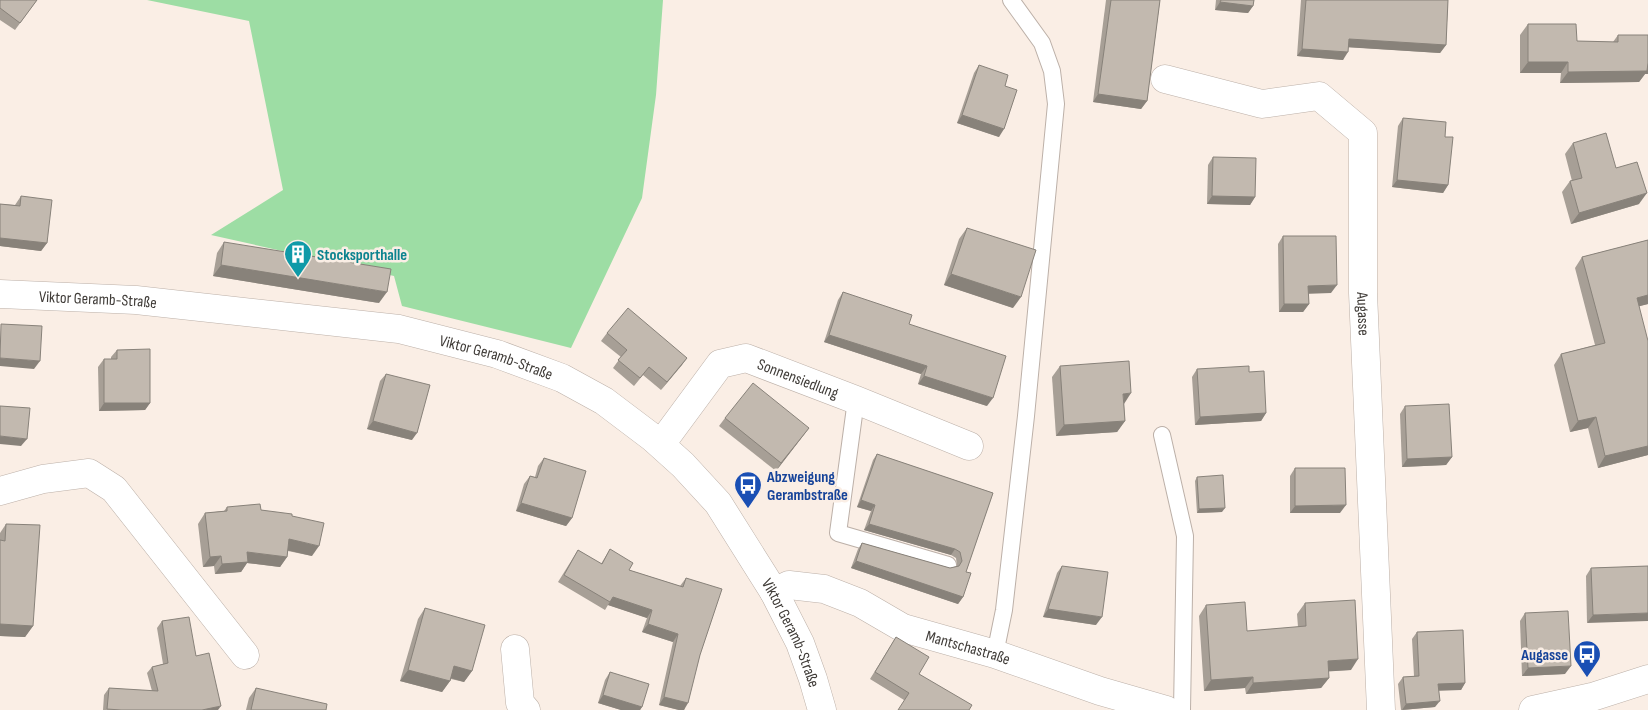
<svg xmlns="http://www.w3.org/2000/svg" width="1648" height="710" viewBox="0 0 1648 710" font-family="'Sofia Sans Condensed',sans-serif">
<style>
.green{fill:#9ddda4}
.lines{fill:none;stroke-linecap:round;stroke-linejoin:round}
.lane-casing{stroke:#bcb0a8;stroke-width:18}
.street-casing{stroke:#bcb0a8;stroke-width:29}
.lane{stroke:#fff;stroke-width:16}
.street{stroke:#fff;stroke-width:28}
.wall{fill:#a79f96}
.shaded-wall{fill:#88827a}
.building{fill:#c2b9af;stroke:#88827a}
.labels{text-anchor:middle;stroke-width:5;stroke-linejoin:round;paint-order:stroke}
.culture-label{font-size:16px;font-weight:bold;fill:#0d838f;stroke:#faeee5;text-anchor:start}
.street-label{font-size:16px;fill:#3f3b37;stroke:#faeee5}
.transit-label{font-size:16px;font-weight:bold;fill:#164399;stroke:#faeee5;text-anchor:start}
</style>
<rect width="100%" height="100%" fill="#faeee5"/>
<polygon class="green" points="147,0 663,0 656,95 642,198 571,348 402,306 394,276 211,235 283,190 249,21"/>
<g class="lines">
<g class="lane-casing">
<g id="lane">
<polyline points="856,400 838,533 948,565"/>
<polyline points="1162,435 1185,536 1182,710"/>
<polyline points="995,654 1004,610 1026,416 1056,104 1052,71 1042,43 1011,0"/>
</g>
</g>
<g class="street-casing">
<g id="street">
<path id="s1" d="M 1165,79 L 1262,104 L 1319,96 L 1363,133 L 1363,293 L 1381,710"/>
<path id="s2" d="M 0,294 L 136,300 L 399,329 L 497,354 L 562,378 L 604,401 L 653,438 L 683,465 L 718,503 L 774,592 L 800,643 L 813,679 L 822,710"/>
<path id="s3" d="M 661,444 L 720,364 L 746,358 L 856,400 L 969,446"/>
<polyline points="0,491 43,479 89,473 114,489 245,655"/>
<path id="s4" d="M 774,592 L 789,585 L 824,589 L 860,603 L 903,628 L 995,654 L 1100,691 L 1166,710"/>
<polyline points="515,649 520,703 526,710"/>
<polyline points="1533,710 1592,697 1648,679"/>
</g>
</g>
<use href="#lane" class="lane"/>
<use href="#street" class="street"/>
</g>
<g class="wall">
<polygon points="0,0 37,0 15,30 0,20"/>
<polygon points="1106,0 1160,0 1147,101 1141,109 1093,102"/>
<polygon points="1216,0 1254,0 1253,6 1248,13 1215,10"/>
<polygon points="1301,0 1448,0 1446,45 1440,53 1348,47 1343,60 1297,56"/>
<polygon points="1528,24 1577,41 1613,42 1618,35 1648,35 1648,74 1645,74 1639,82 1560,83 1561,73 1520,73 1520,35"/>
<polygon points="979,65 1005,86 999,137 957,123 974,73"/>
<polygon points="1403,118 1445,137 1448,185 1443,193 1392,187 1398,126"/>
<polygon points="1573,143 1616,168 1639,204 1571,224 1562,192 1570,181 1572,181 1565,154"/>
<polygon points="1213,157 1255,197 1250,205 1207,204 1208,165"/>
<polygon points="21,196 47,243 41,251 0,246 0,204 15,205"/>
<polygon points="967,228 1013,308 944,285 959,239"/>
<polygon points="1283,236 1331,293 1308,293 1309,304 1303,312 1279,312 1278,244"/>
<polygon points="1648,240 1648,304 1639,306 1648,455 1598,468 1588,428 1570,432 1554,365 1561,354 1595,345 1575,268 1582,257"/>
<polygon points="224,242 379,303 213,276 217,253"/>
<polygon points="843,292 909,324 987,406 918,384 921,374 824,342 838,300"/>
<polygon points="607,333 687,358 661,390 643,375 634,386 613,368 621,357 601,341"/>
<polygon points="117,350 150,403 145,410 99,411 98,367 104,359 111,359 111,357"/>
<polygon points="1060,366 1124,404 1125,421 1117,432 1056,436 1052,377"/>
<polygon points="1197,369 1249,372 1266,413 1261,421 1195,425 1192,377"/>
<polygon points="386,374 412,440 367,429 380,381"/>
<polygon points="1405,406 1452,457 1446,465 1402,467 1400,414"/>
<polygon points="725,418 809,428 776,471 719,426"/>
<polygon points="877,454 993,493 966,572 963,597 958,604 851,568 858,549 862,543 950,568 957,566 956,558 951,555 864,530 871,511 857,507 873,460"/>
<polygon points="544,458 572,518 566,526 516,511 524,484 530,476 535,477 538,466"/>
<polygon points="1295,468 1340,513 1290,513 1290,476"/>
<polygon points="1197,477 1222,512 1197,513 1195,481"/>
<polygon points="227,507 261,510 292,516 312,556 288,551 287,557 280,567 247,563 241,572 215,574 214,566 203,567 198,524 205,513 224,511"/>
<polygon points="6,524 33,626 25,637 0,636 0,533"/>
<polygon points="610,549 629,570 680,586 686,578 700,655 684,710 679,710 659,705 673,642 642,632 647,618 608,605 605,610 558,582 578,550 601,564"/>
<polygon points="1062,566 1096,625 1043,617 1057,573"/>
<polygon points="1648,566 1587,623 1586,576 1591,568"/>
<polygon points="1305,603 1351,670 1328,671 1329,678 1321,688 1246,694 1245,688 1204,691 1199,616 1206,605 1247,631 1298,627 1297,614"/>
<polygon points="425,608 472,671 464,682 451,679 450,681 442,692 400,681 418,619"/>
<polygon points="1525,613 1565,674 1522,676 1520,621"/>
<polygon points="162,621 196,656 218,710 103,710 104,695 109,688 152,691 147,673 152,667 163,664 157,628"/>
<polygon points="1417,632 1465,683 1461,690 1439,690 1435,707 1401,710 1398,684 1403,677 1414,676 1412,639"/>
<polygon points="896,637 919,674 969,710 904,700 870,679"/>
<polygon points="610,672 642,707 640,710 621,710 598,703 605,680"/>
<polygon points="256,688 326,710 246,710 249,698"/>
</g>
<g class="shaded-wall">
<polygon points="1220,2 1253,6 1248,13 1215,10"/>
<polygon points="1349,39 1446,45 1440,53 1344,47"/>
<polygon points="1302,49 1348,52 1343,60 1297,56"/>
<polygon points="1528,62 1568,62 1561,73 1520,73"/>
<polygon points="1648,63 1648,74 1645,74 1639,82 1560,83 1568,72"/>
<polygon points="1098,94 1147,101 1141,109 1093,102"/>
<polygon points="962,115 1004,129 999,137 957,123"/>
<polygon points="1397,180 1448,185 1443,193 1392,187"/>
<polygon points="1647,193 1639,204 1571,224 1579,213"/>
<polygon points="1212,196 1255,197 1250,205 1207,204"/>
<polygon points="0,238 47,243 41,251 0,246"/>
<polygon points="221,265 387,292 379,303 213,276"/>
<polygon points="951,274 1021,297 1013,308 944,285"/>
<polygon points="1337,285 1331,293 1303,294 1308,286"/>
<polygon points="1648,295 1648,304 1629,309 1637,298"/>
<polygon points="1284,304 1309,304 1303,312 1279,312"/>
<polygon points="829,335 927,366 921,374 824,342"/>
<polygon points="0,358 40,361 34,369 0,366"/>
<polygon points="687,358 682,365 661,390 667,382"/>
<polygon points="924,376 993,398 987,406 918,384"/>
<polygon points="1131,393 1124,404 1123,394"/>
<polygon points="104,403 150,403 145,410 99,411"/>
<polygon points="1266,413 1261,421 1195,425 1200,417"/>
<polygon points="1596,417 1588,428 1570,432 1578,421"/>
<polygon points="373,421 417,433 412,440 367,429"/>
<polygon points="1125,421 1117,432 1056,436 1064,425"/>
<polygon points="809,428 803,436 776,471 781,463"/>
<polygon points="0,436 27,439 21,446 0,444"/>
<polygon points="1648,446 1648,455 1598,468 1605,456"/>
<polygon points="1452,457 1446,465 1402,467 1407,459"/>
<polygon points="861,500 875,505 871,511 857,507"/>
<polygon points="521,503 572,518 566,526 516,511"/>
<polygon points="1346,505 1340,513 1290,513 1295,506"/>
<polygon points="1225,508 1222,512 1197,513 1199,509"/>
<polygon points="869,524 955,549 951,555 864,530"/>
<polygon points="289,539 319,546 312,556 282,549"/>
<polygon points="247,552 287,557 280,567 247,563 241,572 215,574 222,564"/>
<polygon points="221,556 214,566 203,567 210,557"/>
<polygon points="856,561 963,597 958,604 851,568"/>
<polygon points="613,597 652,610 647,618 608,605"/>
<polygon points="1048,609 1102,617 1096,625 1043,617"/>
<polygon points="1648,613 1648,621 1587,623 1593,615"/>
<polygon points="0,624 33,626 25,637 0,636"/>
<polygon points="648,624 678,634 673,642 642,632"/>
<polygon points="1358,659 1351,670 1320,672 1328,661"/>
<polygon points="454,666 472,671 464,682 447,677"/>
<polygon points="1571,666 1565,674 1522,676 1528,668"/>
<polygon points="408,670 450,681 442,692 400,681"/>
<polygon points="1253,677 1245,688 1204,691 1211,680"/>
<polygon points="1329,678 1321,688 1246,694 1253,683"/>
<polygon points="1465,683 1461,690 1433,691 1438,684"/>
<polygon points="603,695 642,707 640,710 621,710 598,703"/>
<polygon points="664,697 688,703 684,710 679,710 659,705"/>
<polygon points="1440,701 1435,707 1402,710 1406,704"/>
<polygon points="221,706 218,710 202,710"/>
</g>
<g class="building">
<polygon points="0,0 37,0 20,23 0,8"/>
<polygon points="1111,0 1160,0 1147,101 1098,94"/>
<polygon points="1221,0 1254,0 1253,6 1220,2"/>
<polygon points="1306,0 1448,0 1446,45 1349,39 1348,52 1302,49"/>
<polygon points="1528,24 1576,24 1577,41 1618,42 1618,35 1648,35 1648,63 1647,71 1568,72 1568,62 1528,62"/>
<polygon points="979,65 1008,75 1005,86 1017,90 1004,129 962,115"/>
<polygon points="1403,118 1446,122 1445,137 1453,137 1448,185 1397,180"/>
<polygon points="1606,133 1616,168 1637,162 1647,193 1579,213 1570,181 1582,178 1573,143"/>
<polygon points="1213,157 1256,158 1255,197 1212,196"/>
<polygon points="21,196 52,200 47,243 0,238 0,204 20,206"/>
<polygon points="967,228 1036,250 1021,297 951,274"/>
<polygon points="1283,236 1336,236 1337,285 1308,286 1309,304 1284,304"/>
<polygon points="1648,240 1648,295 1637,298 1648,341 1648,446 1605,456 1596,417 1578,421 1561,354 1605,343 1582,257"/>
<polygon points="224,242 391,269 387,292 221,265"/>
<polygon points="843,292 912,315 909,324 1006,356 993,398 924,376 927,366 829,335"/>
<polygon points="628,308 687,358 667,382 649,367 640,378 618,360 627,350 607,333"/>
<polygon points="1,324 42,326 40,361 0,358"/>
<polygon points="150,349 150,403 104,403 104,359 117,359 117,350"/>
<polygon points="1129,361 1131,393 1123,394 1125,421 1064,425 1060,366"/>
<polygon points="1249,366 1249,372 1264,371 1266,413 1200,417 1197,369"/>
<polygon points="386,374 430,385 417,433 373,421"/>
<polygon points="753,383 809,428 781,463 725,418"/>
<polygon points="1449,404 1452,457 1407,459 1405,406"/>
<polygon points="0,406 30,408 27,439 0,436"/>
<polygon points="877,454 993,493 966,572 971,573 963,597 856,561 862,543 950,568 959,566 962,561 960,552 955,549 869,524 875,505 861,500"/>
<polygon points="544,458 586,471 572,518 521,503 530,476 537,478"/>
<polygon points="1295,468 1345,468 1346,505 1295,506"/>
<polygon points="1223,475 1225,508 1199,509 1197,477"/>
<polygon points="260,504 261,510 292,514 292,516 324,523 319,546 289,539 287,557 247,552 248,562 222,564 221,556 210,557 205,513 227,511 227,507"/>
<polygon points="6,524 40,525 33,626 0,624 0,540 5,541"/>
<polygon points="610,549 633,563 629,570 683,587 686,578 722,589 700,655 688,703 664,697 678,634 648,624 652,610 613,597 610,602 564,575 578,550 602,564"/>
<polygon points="1062,566 1108,572 1102,617 1048,609"/>
<polygon points="1648,566 1648,613 1593,615 1591,568"/>
<polygon points="1355,600 1358,659 1328,661 1329,678 1253,683 1253,677 1211,680 1206,605 1245,602 1247,631 1306,626 1305,603"/>
<polygon points="425,608 485,625 472,671 454,666 450,681 408,670"/>
<polygon points="1568,611 1571,666 1528,668 1525,613"/>
<polygon points="189,617 196,656 209,653 221,706 202,710 121,710 107,709 109,688 158,691 152,667 168,663 162,621"/>
<polygon points="1463,630 1465,683 1438,684 1440,701 1406,704 1403,677 1419,676 1417,632"/>
<polygon points="896,637 929,657 919,674 972,705 969,710 898,710 909,693 875,672"/>
<polygon points="610,672 649,684 642,707 603,695"/>
<polygon points="256,688 327,704 326,710 251,710"/>
</g>
<defs>
<g id="building-pin" transform="scale(1.4375)"><path d="M0 17L-7.5 6A9.5 9.5 0 1 1 7.5 6Z" fill="#0f9aa8" stroke="#faeee5"/><path d="M-4-6H4V6H1V3H-1V6H-4ZM-2.5-4.3h1.7v1.8h-1.7ZM.8-4.3h1.7v1.8H.8ZM-2.5-1h1.7V.8h-1.7ZM.8-1h1.7V.8H.8Z" fill="#fff"/></g>
<g id="bus-pin" transform="scale(1.4375)"><path d="M0 17L-7.5 6A9.5 9.5 0 1 1 7.5 6Z" fill="#1a4fb4" stroke="#faeee5"/><path d="M-5-6H5V4H4V6H2V4H-2V6H-4V4H-5ZM-3.5-4V0h7V-4ZM-3.5 1.2v1.5H-2V1.2ZM2 1.2v1.5H3.5V1.2Z" fill="#fff"/></g>
</defs>
<g fill-rule="evenodd">
<use href="#building-pin" x="298" y="254"/>
<use href="#bus-pin" x="748" y="485"/>
<use href="#bus-pin" x="1587" y="654"/>
</g>
<g class="labels">
<g class="culture-label">
<text x="317" y="260">Stocksporthalle</text>
</g>
<g class="street-label">
<text dy="6" stroke="none"><textPath href="#s2" startOffset="98">Viktor Geramb-Straße</textPath></text>
<text dy="6" stroke="none"><textPath href="#s1" startOffset="396">Augasse</textPath></text>
<text dy="6" stroke="none"><textPath href="#s2" startOffset="502">Viktor Geramb-Straße</textPath></text>
<text dy="6" stroke="none"><textPath href="#s3" startOffset="182">Sonnensiedlung</textPath></text>
<text dy="6" stroke="none"><textPath href="#s2" startOffset="922">Viktor Geramb-Straße</textPath></text>
<text dy="6" stroke="none"><textPath href="#s4" startOffset="208">Mantschastraße</textPath></text>
</g>
<g class="transit-label">
<text x="767" y="482">Abzweigung<tspan x="767" dy="18">Gerambstraße</tspan></text>
<text x="1568" y="660" text-anchor="end">Augasse</text>
</g>
</g>
</svg>
